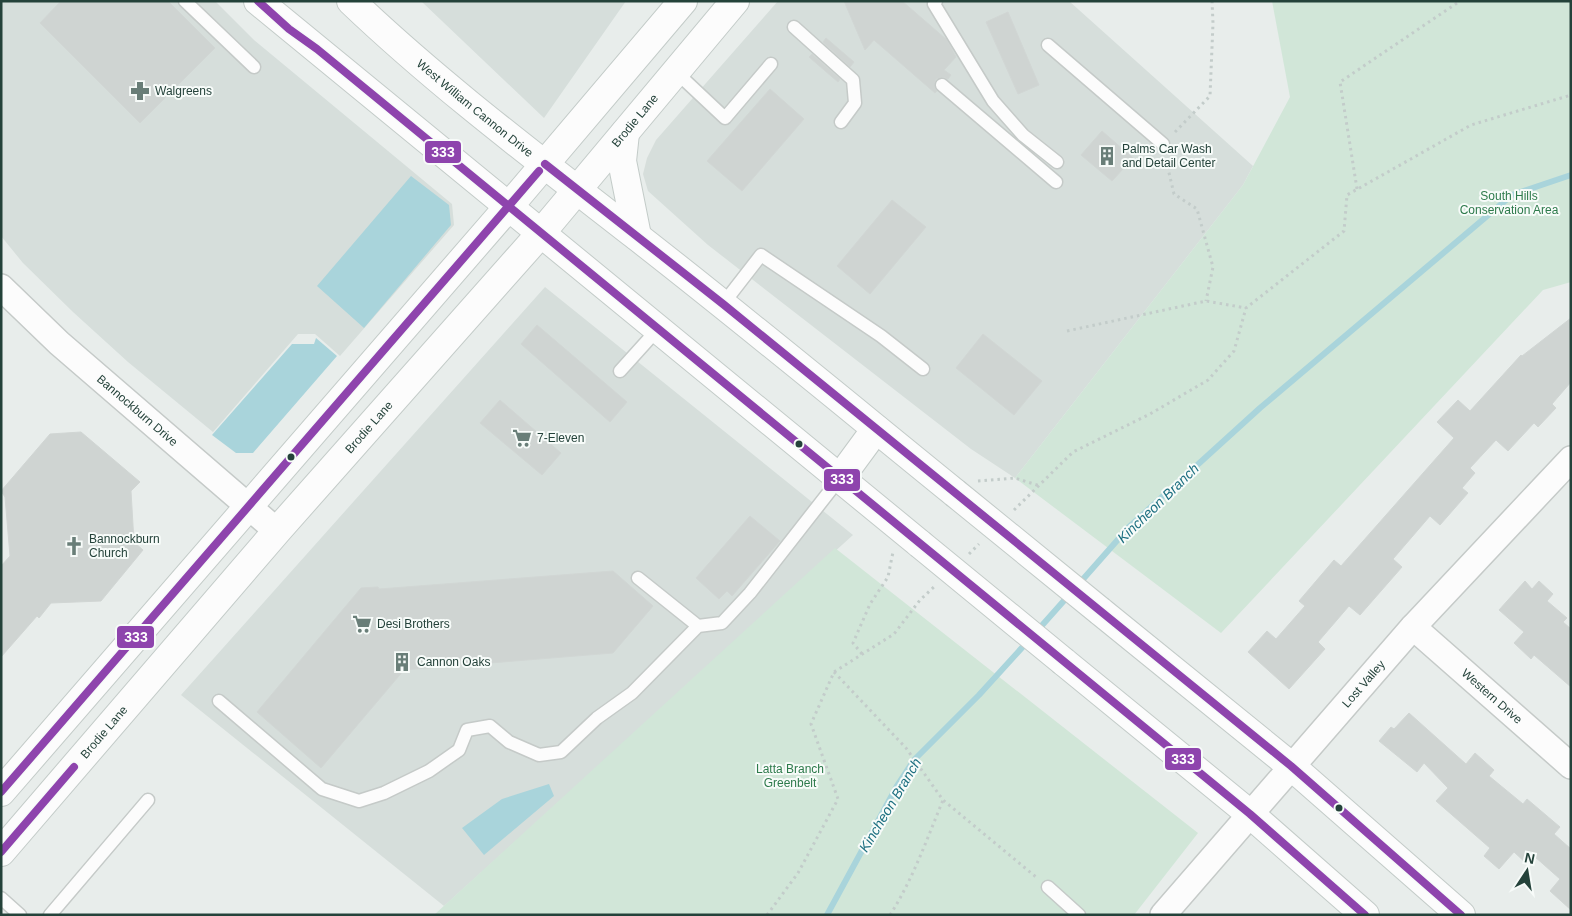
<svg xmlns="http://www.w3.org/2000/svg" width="1572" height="916" viewBox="0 0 1572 916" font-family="Arial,sans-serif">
  <rect width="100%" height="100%" fill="#e8edeb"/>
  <path fill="#d6dedb" d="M1,1h214l39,39 198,164 2,21 -114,131 -25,-22h-17l-85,98 -85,-70 -55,-50 -50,-49 -22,-27z
    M421,1h205l-82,117z
    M778,1h291l184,165 -10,19 -228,293 -44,-29 -263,-204 -60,-54 -5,-17 4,-16 9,-18z
    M545,287l308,248 -409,371 -263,-211z"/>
  <path fill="#d1e6d8" d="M1272,1h299v281l-28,8 -322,343 -206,-155 228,-293 47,-88z
    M835,548l363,285 -64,82h-700z"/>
  <path fill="#a9d4db" d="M411,176l38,29 2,20 -87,103 -47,-42z
    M316,338l21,18 -84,97h-17l-24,-18 80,-91h22z
    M549,784l5,12 -70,59 -22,-27 40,-29z"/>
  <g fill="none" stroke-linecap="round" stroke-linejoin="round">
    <path stroke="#a9d4db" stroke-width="6" d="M1077,586l52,-59 131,-119 252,-213 59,-20
      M1037,631l32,-36
      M827,915l70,-129 17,-26 65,-65 50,-55"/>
  </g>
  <path fill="#cfd4d2" stroke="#d1d6d4" d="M61,1h107l47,47 -75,75 -100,-100z
    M844,1h58l45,39 9,17 -12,13 7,5 -3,4 -5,-2 -7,2 -2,5 3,7 -2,2 -61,-53 -9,10z
    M1008,12l31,73 -21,9 -32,-72z
    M826,38l28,24 -4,5 -27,-25z
    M812,54l28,25 -2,3 -29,-25z
    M770,89l34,30 -62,72 -35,-30z
    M1102,131l31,27 -21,23 -31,-26z
    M892,200l34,27 -56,67 -33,-28z
    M1571,318v64l-19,22 4,4 -18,19 -4,-4 -26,28 -12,-11 -26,28 5,5 -13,15 6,5 -28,32 -10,-9 -37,43 9,8 -42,48 -11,-9 -31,36 7,7 -36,40 -41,-37 19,-21 9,8 29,-33 -6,-5 35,-41 7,6 113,-128 -17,-16 21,-22 12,11 51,-56 1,1z
    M537,325l90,77 -17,20 -89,-78z
    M983,334l59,47 -28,34 -58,-47z
    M500,400l61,53 -19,22 -62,-52z
    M81,432l59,50 -9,9 3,51 9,8 -42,51 -50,2 -12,15 -2,-2 -36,41v-91l9,-10 -5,-59 -4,-6 49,-57z
    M750,516l30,25 -48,55 -5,-5 -8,8 -23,-21z
    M613,571l40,35 -40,47 -209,17 -83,98 -64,-56 104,-124 17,-1 1,2z
    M1525,581l7,8 7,-8 14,13 -6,7 20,17 -4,4 8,7v58l-37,-32 -3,4 -17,-16 10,-11 -25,-22z
    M1409,713l57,51 9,-11 19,17 -5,6 34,28 4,-5 33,28 -6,7 17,15v61l-21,-19 10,-12 -26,-23 -7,8 -13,-12 -15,17 -15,-13 6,-8 -54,-47 12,-13 -24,-25 -7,9 -38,-31 12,-14 3,2z"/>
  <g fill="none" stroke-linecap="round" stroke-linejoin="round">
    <g stroke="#c5cac8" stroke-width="15">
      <path id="service" d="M185,1l69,66
        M936,1l-2,3 59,97 30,34 34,27
        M794,27l59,53 2,23 -14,19
        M1048,45l115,99
        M676,72l49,46 46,-54
        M942,85l114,97
        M723,304l38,-49 120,81 42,33
        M620,371l37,-41
        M638,578l60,48 24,-3 28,-30 90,-115
        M219,701l103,88 37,12 25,-8 45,-22 30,-21 8,-20 23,-4 19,16 30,13 22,-3 36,-34 35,-25 66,-67
        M1048,887l31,28
        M1,898l19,17
        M50,915l98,-115"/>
    </g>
    <g stroke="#c5cac8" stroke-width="28">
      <g id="minor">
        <path id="s1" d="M1,287l58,56 218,188"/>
        <path id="s2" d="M1413,627l158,139"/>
        <path id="s3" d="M1163,915l250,-288 158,-168"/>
      </g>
    </g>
    <g stroke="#c3cbc8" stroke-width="30">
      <g id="secondary">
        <path d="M258,1l662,543"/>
        <path id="s4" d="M351,1c88,84 188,159 284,234 108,84 214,172 320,258"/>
        <path d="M625,133l-3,28 15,75"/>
        <path d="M840,478l36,-49"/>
        <path d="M1100,611l191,155 170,149"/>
        <path d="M1064,662l186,152 115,101"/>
        <path d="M1,792l509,-587 173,-204"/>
        <path id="s5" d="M1,852l276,-321 264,-298 194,-232"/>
      </g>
    </g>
    <path stroke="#c3ccca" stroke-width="3" stroke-dasharray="2.5 4" stroke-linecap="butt" d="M1175,132l35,-36 3,-73 -1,-22
      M1166,160l8,34 23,15 16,58 -7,34
      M1357,189l-17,-107 120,-81
      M1067,331l139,-30 40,7
      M978,481l37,-3 25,8
      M1014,510l59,-58 77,-38 58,-34 26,-29 12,-43 98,-77 3,-36 124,-70 100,-30
      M969,554l10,-10
      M862,654l-9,-11 17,-39 18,-27 5,-25
      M834,672l72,76 37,52 93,77
      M767,915l31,-42 40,-74 -27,-75 23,-52 60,-38 26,-34 15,-14
      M890,915c23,-36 37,-76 53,-115"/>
    <use href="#service" stroke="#fcfcfc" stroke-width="12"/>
    <use href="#minor" stroke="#fcfcfc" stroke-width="25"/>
    <use href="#secondary" stroke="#fcfcfc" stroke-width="28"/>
    <g stroke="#c3cbc8" stroke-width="30" stroke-linecap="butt">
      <path id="secondary-bridge" d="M955,493l145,118
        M920,544l144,118"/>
    </g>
    <use href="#secondary-bridge" stroke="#fcfcfc" stroke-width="28"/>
    <g stroke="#f7fbf9" stroke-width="11">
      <path id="bus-1" d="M258,1l31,28 28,20 933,765 115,101
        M545,164l178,140 568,462 170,149
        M1,792l538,-621
        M1,852l73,-85"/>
    </g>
    <use href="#bus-1" stroke="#8e44ad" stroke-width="8"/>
  </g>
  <defs>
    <g id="pharmacy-bare" transform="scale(1.5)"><path d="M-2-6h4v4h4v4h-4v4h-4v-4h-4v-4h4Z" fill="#697e78" stroke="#f7fbf9" stroke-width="2.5" paint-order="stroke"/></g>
    <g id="building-bare" transform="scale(1.5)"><path d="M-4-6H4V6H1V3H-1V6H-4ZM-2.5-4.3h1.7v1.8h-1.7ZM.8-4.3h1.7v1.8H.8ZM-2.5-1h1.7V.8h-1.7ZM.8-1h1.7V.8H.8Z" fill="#697e78" stroke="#f7fbf9" stroke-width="2.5" paint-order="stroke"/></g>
    <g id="supermarket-bare" transform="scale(1.5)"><path d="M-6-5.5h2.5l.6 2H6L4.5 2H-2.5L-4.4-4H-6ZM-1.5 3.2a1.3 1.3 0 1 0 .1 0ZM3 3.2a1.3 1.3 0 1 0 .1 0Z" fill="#697e78" stroke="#f7fbf9" stroke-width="2.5" paint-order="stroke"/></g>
    <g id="church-bare" transform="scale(1.5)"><path d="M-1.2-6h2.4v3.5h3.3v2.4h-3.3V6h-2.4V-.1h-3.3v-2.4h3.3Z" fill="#697e78" stroke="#f7fbf9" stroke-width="2.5" paint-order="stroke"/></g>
  </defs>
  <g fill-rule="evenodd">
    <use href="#pharmacy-bare" x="140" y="91"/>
    <use href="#building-bare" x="1107" y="156"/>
    <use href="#supermarket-bare" x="522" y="438"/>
    <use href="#church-bare" x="74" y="546"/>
    <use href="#supermarket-bare" x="362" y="624"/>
    <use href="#building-bare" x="402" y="662"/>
  </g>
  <g fill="#24423a" stroke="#f7fbf9" stroke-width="2">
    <circle cx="799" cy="444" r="4.5"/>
    <circle cx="291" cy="457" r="4.5"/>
    <circle cx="1339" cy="808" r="4.5"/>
  </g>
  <g text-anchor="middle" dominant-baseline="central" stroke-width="4" stroke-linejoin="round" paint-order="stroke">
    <g font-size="12" fill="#24423a" stroke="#f7fbf9" text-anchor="start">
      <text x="155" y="91">Walgreens</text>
      <text x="1122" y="149">Palms Car Wash<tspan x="1122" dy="14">and Detail Center</tspan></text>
      <text x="537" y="438">7-Eleven</text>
      <text x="89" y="539">Bannockburn<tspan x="89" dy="14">Church</tspan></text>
      <text x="377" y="624">Desi Brothers</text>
      <text x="417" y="662">Cannon Oaks</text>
    </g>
    <g font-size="12" fill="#24423a" stroke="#f7fbf9">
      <text stroke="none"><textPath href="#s4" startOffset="164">West William Cannon Drive</textPath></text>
      <text stroke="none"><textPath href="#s5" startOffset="968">Brodie Lane</textPath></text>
      <text stroke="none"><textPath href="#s1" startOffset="184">Bannockburn Drive</textPath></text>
      <text stroke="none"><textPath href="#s5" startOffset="562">Brodie Lane</textPath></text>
      <text stroke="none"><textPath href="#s3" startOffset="306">Lost Valley</textPath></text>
      <text stroke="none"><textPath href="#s2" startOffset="105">Western Drive</textPath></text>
      <text stroke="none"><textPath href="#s5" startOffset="158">Brodie Lane</textPath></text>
    </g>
    <g font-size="12" fill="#2d7a4b" stroke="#f7fbf9">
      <text x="1509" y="196">South Hills<tspan x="1509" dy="14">Conservation Area</tspan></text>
      <text x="790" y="769">Latta Branch<tspan x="790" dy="14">Greenbelt</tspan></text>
    </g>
    <g font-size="14" font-style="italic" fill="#1c6f80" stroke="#f7fbf9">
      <text transform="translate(1158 503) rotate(-44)">Kincheon Branch</text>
      <text transform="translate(890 805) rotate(-59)">Kincheon Branch</text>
    </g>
  </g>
  <g stroke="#f7fbf9" stroke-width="2">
    <rect x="424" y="140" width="38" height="24" rx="5" fill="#8e44ad"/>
    <rect x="823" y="468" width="38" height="24" rx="5" fill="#8e44ad"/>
    <rect x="116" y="625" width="39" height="24" rx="5" fill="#8e44ad"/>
    <rect x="1164" y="747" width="38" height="24" rx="5" fill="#8e44ad"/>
  </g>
  <g font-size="14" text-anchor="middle" font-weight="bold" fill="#fff">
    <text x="443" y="157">333</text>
    <text x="842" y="484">333</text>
    <text x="136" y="642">333</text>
    <text x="1183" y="764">333</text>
  </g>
  <rect width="1572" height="916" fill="none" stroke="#24423a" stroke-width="5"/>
  <g transform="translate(1527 871) rotate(12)" stroke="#f7fbf9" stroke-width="4" paint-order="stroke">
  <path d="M0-4L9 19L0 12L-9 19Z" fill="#24423a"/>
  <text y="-8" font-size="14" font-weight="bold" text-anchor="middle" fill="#24423a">N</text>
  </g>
</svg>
